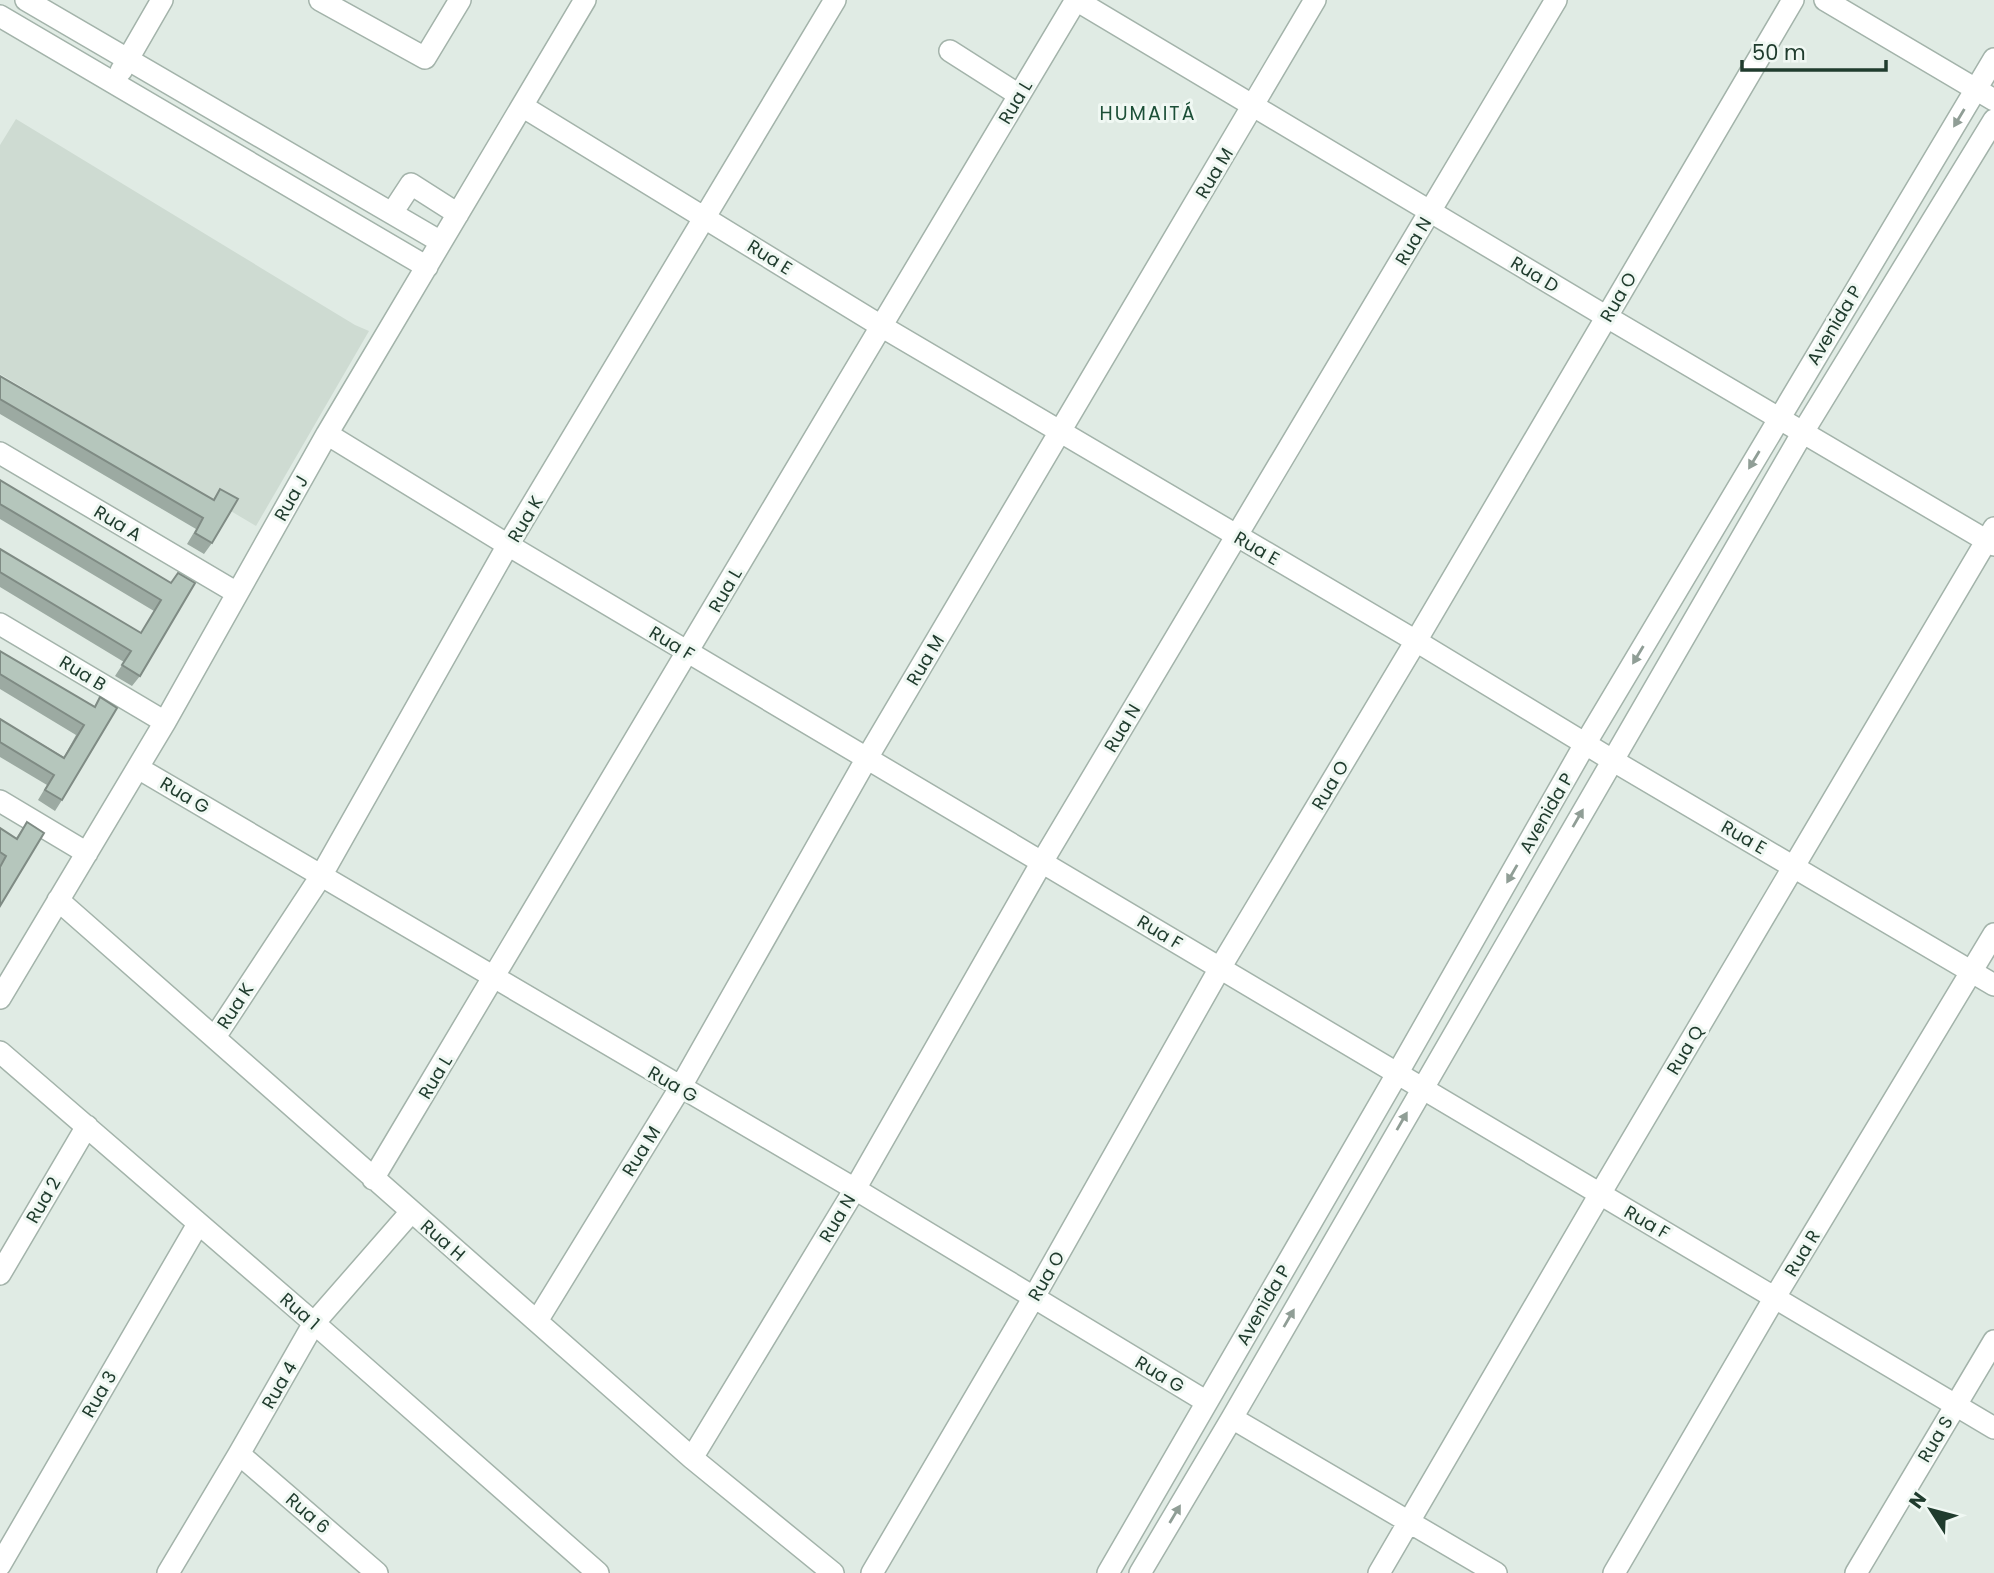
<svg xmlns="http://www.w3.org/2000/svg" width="1994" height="1573" viewBox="0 0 1994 1573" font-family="Poppins,sans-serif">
  <rect width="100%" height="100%" fill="#e0ebe4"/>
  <path fill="#cedbd2" d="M16,119l339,206 14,6 -113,195 -256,-152v-229z"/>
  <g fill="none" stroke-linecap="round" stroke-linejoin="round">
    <g stroke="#a3b3aa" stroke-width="24">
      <path id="minor" d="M26,0l415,242
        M320,0l105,58 35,-58
        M1825,0l169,100
        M0,16l427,251
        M950,51l69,44
        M121,71l41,-71
        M522,106l359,220 535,315 196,119 382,225
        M392,213l19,-29 47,30
        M327,434l181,111 1486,883
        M0,453l237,140
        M0,624l165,98
        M138,768l717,421 352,213
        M0,801l87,52
        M58,900l634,558 141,115
        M0,998l165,-276 162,-288 258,-434
        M215,1037l106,-161 187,-331 327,-545
        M0,1052l314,271 284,250
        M373,1179c237,-392 467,-787 703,-1179l531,317 387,228
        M0,1274l87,-148
        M537,1321l143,-233 187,-330 448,-758
        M1232,1418l264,155
        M239,1454l138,119
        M692,1458l163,-269 187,-327 514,-862
        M0,1565l198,-341
        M168,1573l71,-119 75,-131 97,-111
        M872,1573l162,-276 186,-329 196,-327 377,-641
        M1108,1573l289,-499 188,-330 409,-685
        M1140,1573l92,-155 571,-986 191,-312
        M1379,1573l221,-379 394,-666
        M1614,1573l161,-276 219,-363
        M1856,1573l138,-232"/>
    </g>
    <use href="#minor" stroke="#fff" stroke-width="21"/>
  </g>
  <path fill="#9caaa2" d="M0,376l213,124 7,-11 -8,54 -8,11 -17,-10 9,-15 -196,-115z
    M0,480l171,103 7,-10 -38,103 -8,10 -17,-10 9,-14 -124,-75v-38l141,84 13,-22 -154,-92z
    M0,651l94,56 6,-10 -38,103 -7,11 -17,-11 9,-15 -47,-28v-38l64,38 12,-22 -76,-46z
    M27,822l-27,84v-78l16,10z"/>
  <path fill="#b5c6bc" stroke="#7f8b84" stroke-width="2" d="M0,376l214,124 6,-11 18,10 -26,44 -17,-10 8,-15 -203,-119z
    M0,480l171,103 7,-10 17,10 -55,93 -18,-11 9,-14 -131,-79v-23l141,84 20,-33 -161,-96z
    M0,651l95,56 5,-10 17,11 -55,92 -17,-10 9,-15 -54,-33v-23l64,39 20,-33 -84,-51z
    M27,822l17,11 -44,73v-39l6,-11 -6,-4v-24l17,11z"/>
  <defs><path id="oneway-solid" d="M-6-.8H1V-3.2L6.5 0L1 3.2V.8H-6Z" transform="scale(1.75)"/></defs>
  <g fill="#909e96">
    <use href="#oneway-solid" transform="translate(1959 118) rotate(121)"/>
    <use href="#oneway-solid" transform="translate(1754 460) rotate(121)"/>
    <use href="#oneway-solid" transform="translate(1638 655) rotate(121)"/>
    <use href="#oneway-solid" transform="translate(1578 818) rotate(-60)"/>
    <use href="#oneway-solid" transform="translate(1512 874) rotate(120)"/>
    <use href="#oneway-solid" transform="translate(1402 1121) rotate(-60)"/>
    <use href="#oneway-solid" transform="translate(1289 1318) rotate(-60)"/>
    <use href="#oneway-solid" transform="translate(1175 1514) rotate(-59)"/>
  </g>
  <g text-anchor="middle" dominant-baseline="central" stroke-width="6" stroke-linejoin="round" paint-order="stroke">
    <g font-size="18" fill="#203c2e" stroke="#f0f8f3">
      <text transform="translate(1015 102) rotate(-59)">Rua L</text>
      <text transform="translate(1214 173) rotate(-59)">Rua M</text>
      <text transform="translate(1413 241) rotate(-59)">Rua N</text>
      <text transform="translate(770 257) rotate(32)">Rua E</text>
      <text transform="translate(1535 274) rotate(31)">Rua D</text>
      <text transform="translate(1618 297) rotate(-60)">Rua O</text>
      <text transform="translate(1834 325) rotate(-59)">Avenida P</text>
      <text transform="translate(291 498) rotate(-60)">Rua J</text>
      <text transform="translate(525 519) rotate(-59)">Rua K</text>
      <text transform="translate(118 523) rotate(31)">Rua A</text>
      <text transform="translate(1257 548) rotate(30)">Rua E</text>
      <text transform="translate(725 590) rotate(-60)">Rua L</text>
      <text transform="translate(672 643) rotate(31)">Rua F</text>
      <text transform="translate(925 660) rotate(-59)">Rua M</text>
      <text transform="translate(83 673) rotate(31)">Rua B</text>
      <text transform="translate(1122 728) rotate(-59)">Rua N</text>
      <text transform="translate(1330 785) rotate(-59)">Rua O</text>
      <text transform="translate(185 795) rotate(31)">Rua G</text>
      <text transform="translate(1546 813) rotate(-60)">Avenida P</text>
      <text transform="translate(1744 837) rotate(30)">Rua E</text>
      <text transform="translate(1160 932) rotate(31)">Rua F</text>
      <text transform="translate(235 1006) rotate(-57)">Rua K</text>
      <text transform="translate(1685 1050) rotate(-59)">Rua Q</text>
      <text transform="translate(435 1077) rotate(-59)">Rua L</text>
      <text transform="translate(673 1084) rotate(30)">Rua G</text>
      <text transform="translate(641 1151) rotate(-58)">Rua M</text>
      <text transform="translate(43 1200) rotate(-60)">Rua 2</text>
      <text transform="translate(837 1218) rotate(-59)">Rua N</text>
      <text transform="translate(1647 1222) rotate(30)">Rua F</text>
      <text transform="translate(443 1240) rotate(41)">Rua H</text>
      <text transform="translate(1802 1253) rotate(-59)">Rua R</text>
      <text transform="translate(1046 1276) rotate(-60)">Rua O</text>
      <text transform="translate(1263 1305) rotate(-60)">Avenida P</text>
      <text transform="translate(300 1311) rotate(41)">Rua 1</text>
      <text transform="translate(1160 1374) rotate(31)">Rua G</text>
      <text transform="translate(279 1385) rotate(-60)">Rua 4</text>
      <text transform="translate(99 1394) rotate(-60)">Rua 3</text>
      <text transform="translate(1935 1439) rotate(-59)">Rua S</text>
      <text transform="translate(308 1513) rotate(41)">Rua 6</text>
    </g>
    <g font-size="19" letter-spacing="2" fill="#1c4f37" stroke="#f0f8f3">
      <text x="1148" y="113">HUMAITÁ</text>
    </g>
  </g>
  <g transform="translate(1931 1510) rotate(306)" stroke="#f0f8f3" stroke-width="5" paint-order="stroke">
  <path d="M0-5L12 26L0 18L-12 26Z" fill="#203c2e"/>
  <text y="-10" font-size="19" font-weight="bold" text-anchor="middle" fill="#203c2e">N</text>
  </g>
  <path d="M1742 60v10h144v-10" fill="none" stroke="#203c2e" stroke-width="3.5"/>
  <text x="1752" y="60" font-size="21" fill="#203c2e" stroke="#f0f8f3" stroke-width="5" paint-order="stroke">50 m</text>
</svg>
